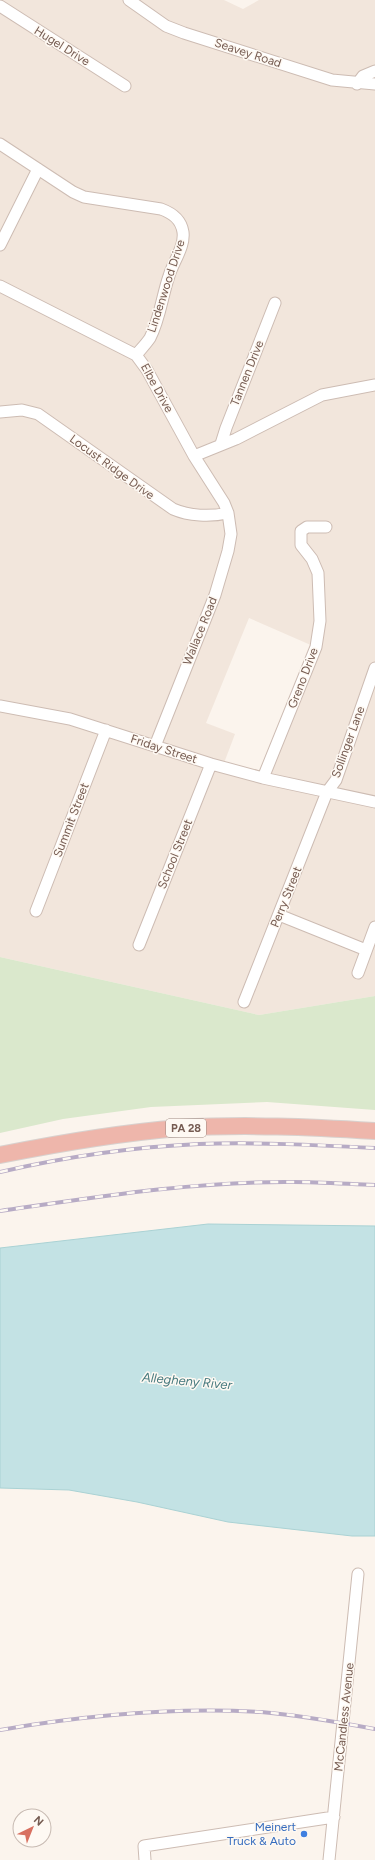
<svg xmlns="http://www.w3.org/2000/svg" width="375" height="1860" viewBox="0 0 375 1860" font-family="Figtree,sans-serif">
  <rect width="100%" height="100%" fill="#fbf4ed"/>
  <path fill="#f2e6dc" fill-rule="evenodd" d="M0,0h224l19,9 16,-9h116v996l-116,19 -259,-58zM249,618l64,28 -51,125 -38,-8 11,-29 -29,-11z"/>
  <path fill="#dae8cc" d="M0,957l259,58 116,-19v114l-108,-8 -116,5 -88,12 -63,14z"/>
  <path fill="#c3e2e4" stroke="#aad2d4" d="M208,1224l167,2v310h-23l-124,-14 -91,-20 -68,-12 -69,-2v-240z"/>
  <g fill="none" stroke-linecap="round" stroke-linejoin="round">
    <g stroke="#cdbcb3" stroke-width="13">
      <path id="minor" d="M129,0l37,26 18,7 148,47 43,4
        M0,6l125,80
        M357,84l6,-8 12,-5
        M0,144l73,48 11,5 77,12c11,4 20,10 22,23 2,15 -10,30 -14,44 -7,20 -9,43 -19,62 -4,6 -9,11 -14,17
        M0,245l38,-76
        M0,286l136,69 11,15 47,86 30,47 4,10 3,21 -3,17 -13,44 -60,151
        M0,412l22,-2 16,4 135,95c16,7 37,8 55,4
        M221,444l5,-16 49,-125
        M194,456l42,-17 86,-44 53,-10
        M0,706l70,13 141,45 52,14 112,24
        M263,778l53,-131 4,-26 -2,-48 -6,-14 -11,-14v-14l6,-4h19
        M36,911l70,-181
        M279,915l87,35
        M139,945l72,-181
        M358,973l17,-46
        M244,1002l83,-210 9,-12 39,-112
        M145,1860l-1,-14 190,-29
        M329,1860l29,-286"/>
    </g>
    <g stroke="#d8d1ce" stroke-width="18">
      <path id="highway" d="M0,1155c60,-12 119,-22 180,-27 65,-4 130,-1 195,3"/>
    </g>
    <use href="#minor" stroke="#fff" stroke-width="11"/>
    <use href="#highway" stroke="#eeb6ab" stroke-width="16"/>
    <g stroke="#b7abc5" stroke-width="4">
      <path id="rail" d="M0,1172c65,-15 132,-25 199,-28 58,-2 117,1 176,4
        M0,1211c97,-14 195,-30 293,-29 27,0 55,2 82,3
        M0,1730c87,-15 173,-23 261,-18 38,3 76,10 114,17"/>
    </g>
    <use href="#rail" stroke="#fef9f3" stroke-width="2.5" stroke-dasharray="8" stroke-linecap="butt"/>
  </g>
  <circle fill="#3f7fe0" stroke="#fef9f3" stroke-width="1.5" cx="304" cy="1834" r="4"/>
  <g text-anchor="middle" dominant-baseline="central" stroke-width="3" stroke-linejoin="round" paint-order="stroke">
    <rect fill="#fef9f3" stroke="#9e8a82" stroke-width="1" x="166" y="1119" width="40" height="18" rx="3"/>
    <g font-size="11" font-weight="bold" fill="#755b51">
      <text x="186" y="1128">PA 28</text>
    </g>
    <g font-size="12" fill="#755b51" stroke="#fef9f3">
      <text transform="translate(62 46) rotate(32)">Hugel Drive</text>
      <text transform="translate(248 53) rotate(18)">Seavey Road</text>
      <text transform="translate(166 286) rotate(-72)">Lindenwood Drive</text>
      <text transform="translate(247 373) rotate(-68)">Tannen Drive</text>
      <text transform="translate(157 388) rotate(61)">Elbe Drive</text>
      <text transform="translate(112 467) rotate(36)">Locust Ridge Drive</text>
      <text transform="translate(200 631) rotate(-68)">Wallace Road</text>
      <text transform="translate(303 678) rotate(-69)">Greno Drive</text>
      <text transform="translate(348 742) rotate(-70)">Sollinger Lane</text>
      <text transform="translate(164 749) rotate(18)">Friday Street</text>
      <text transform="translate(71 820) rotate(-69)">Summit Street</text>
      <text transform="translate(175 854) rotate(-68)">School Street</text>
      <text transform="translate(286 897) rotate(-68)">Perry Street</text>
      <text transform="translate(344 1717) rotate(-84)">McCandless Avenue</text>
    </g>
    <g font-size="12" fill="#366cbe" stroke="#fef9f3" text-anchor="end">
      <text x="296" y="1827">Meinert<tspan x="296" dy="14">Truck &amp; Auto</tspan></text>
    </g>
    <g font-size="13" font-style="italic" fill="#497b7f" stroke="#fef9f3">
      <text transform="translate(187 1381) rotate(5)">Allegheny River</text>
    </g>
  </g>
  <g transform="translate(32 1828) rotate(43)"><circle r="19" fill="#fef9f3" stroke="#c7bab2"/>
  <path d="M0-3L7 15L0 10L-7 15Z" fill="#d87060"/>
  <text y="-6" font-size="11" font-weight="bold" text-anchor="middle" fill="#755b51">N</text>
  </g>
</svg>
